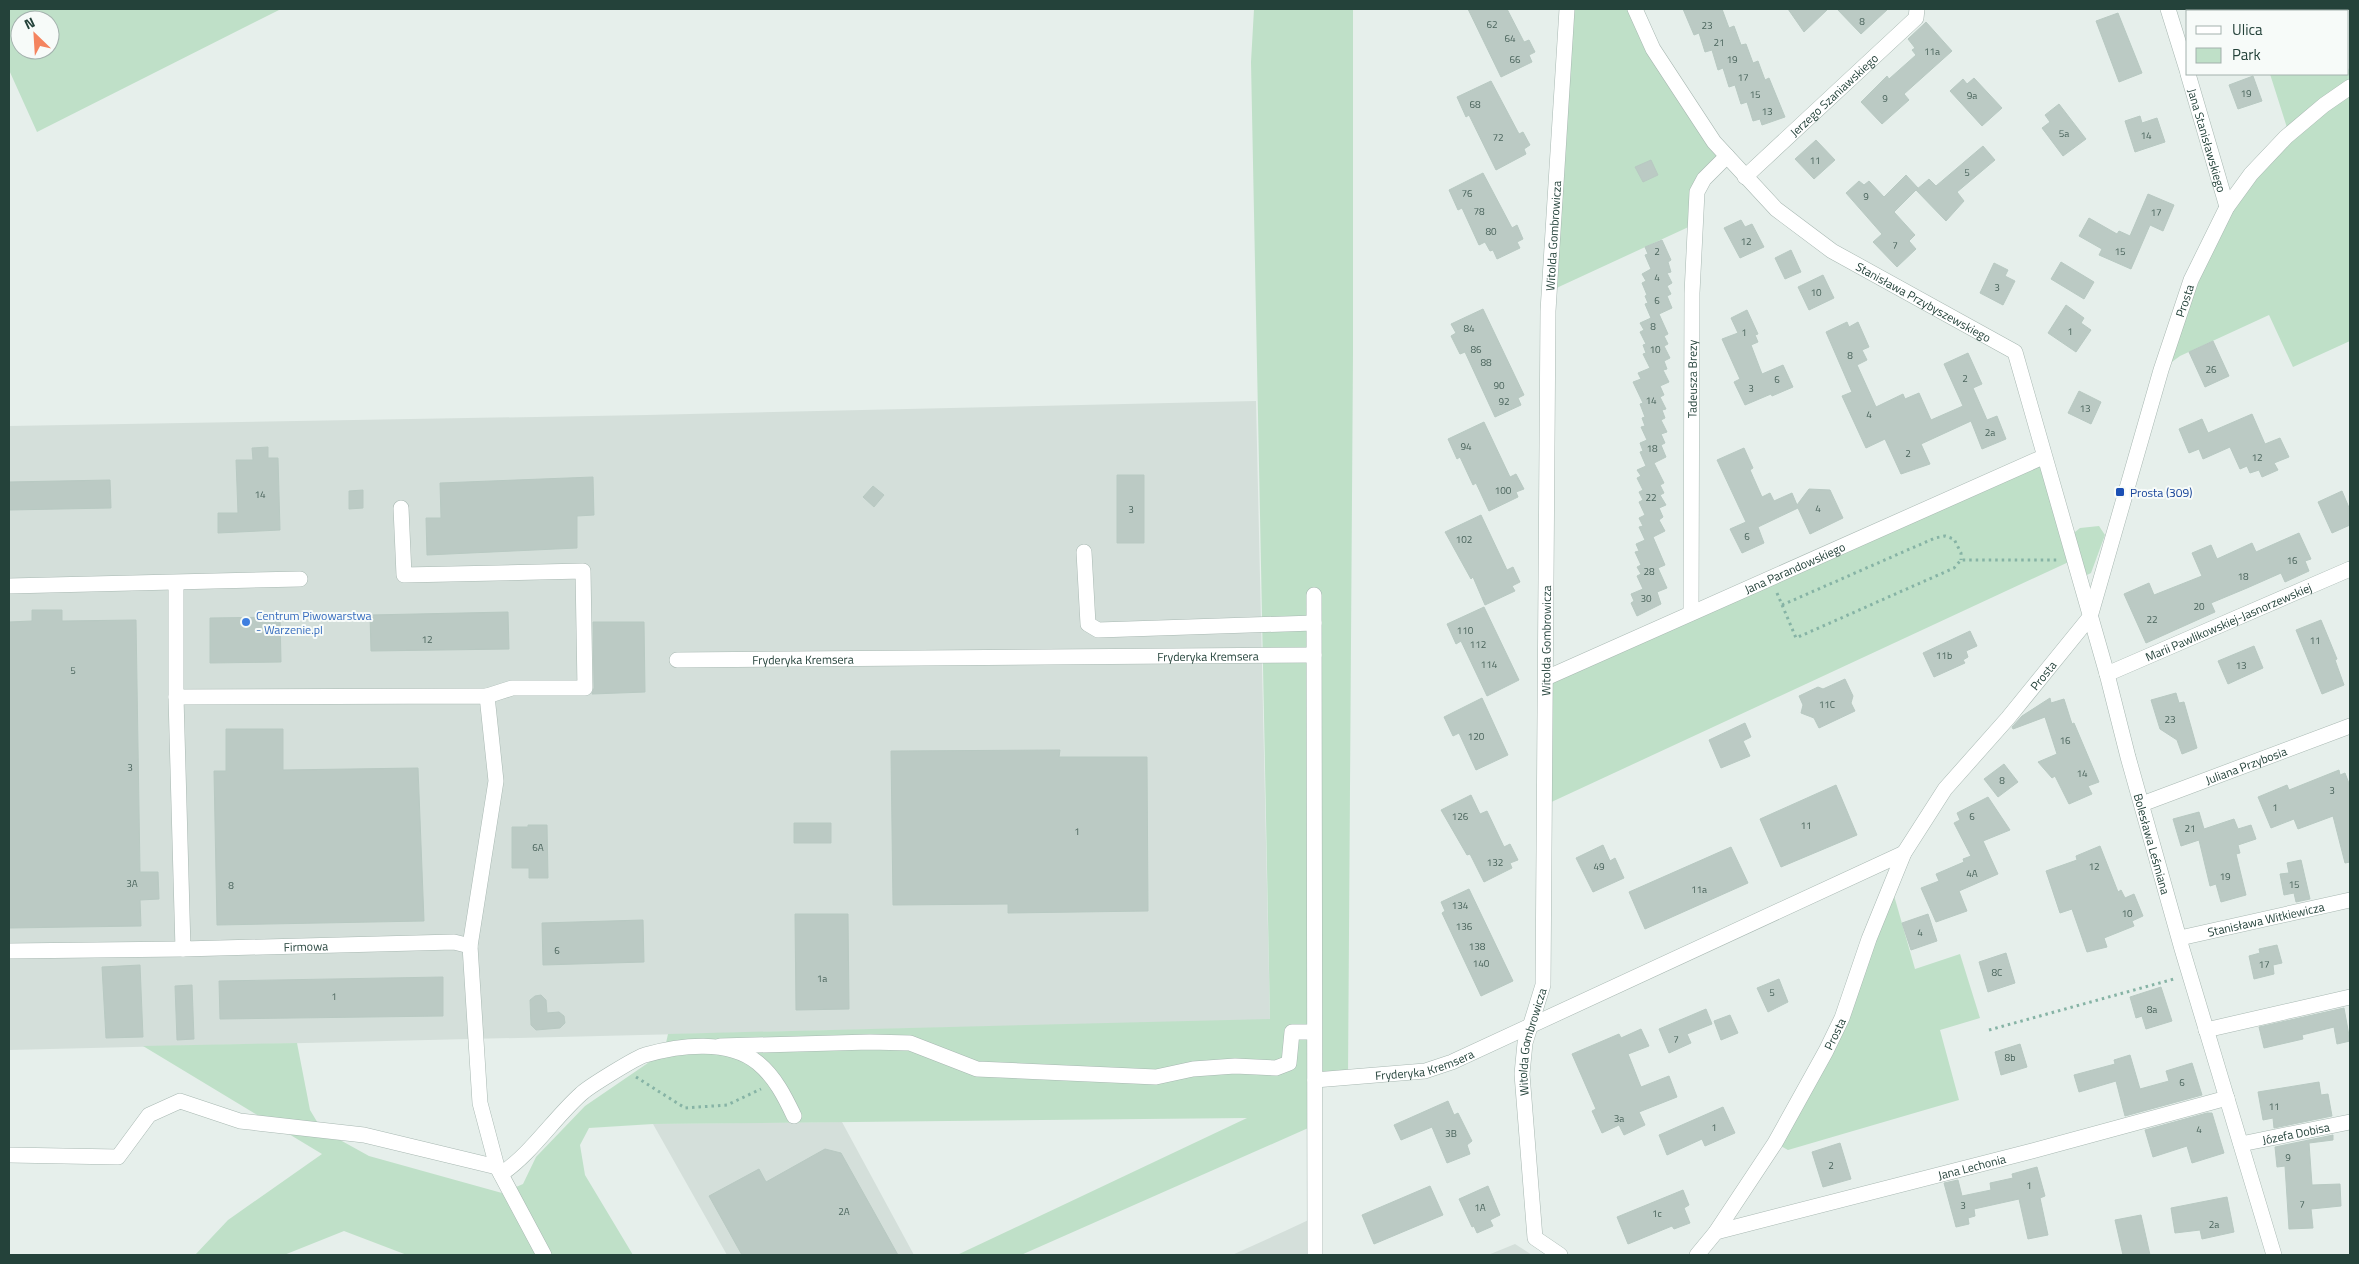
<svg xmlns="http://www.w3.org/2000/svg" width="2359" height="1264" viewBox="0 0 2359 1264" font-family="'Titillium Web',sans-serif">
  <rect width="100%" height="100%" fill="#e6efeb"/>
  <path fill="#d4dfda" d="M1256,401l14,619 -1261,30v-624l638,-11z
    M842,1122l72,133h-187l-74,-131z
    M1315,1217v38h-83l53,-24z
    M1515,1244l17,11h-44z"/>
  <path fill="#bfe0c8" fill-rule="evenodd" d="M9,9h272l-244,123 -28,-62zM20,20h30v30h-30z
    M1254,9h99v344l-5,724 -33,3v45l-294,130h-64l290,-137 -594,6 -64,4 -9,17 5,30 48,80h-226l-63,-24 -60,24h-89l33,-35 94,-66 -179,-108 154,-3 13,67 12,20 47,26 133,37 21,-9 13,-27 49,-51 79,-54 4,-18 602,-15 -19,-957z
    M1567,9h68l92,147 -23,23 -9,45 -145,67z
    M2251,9h62l2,2h-66z
    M2348,68l2,4v269l-57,26 -24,-52 -89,41 -19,14 66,-163 62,-73 -19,-60h78z
    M2043,457l30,103 -528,245 1,-127z
    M2099,526l6,9 -14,38 -4,2 -13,-34 1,-9 5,-4z
    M1891,885l24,84 45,-15 20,64 -40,12 19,70 -171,50 -13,-7 51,-92z"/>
  <path fill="#bbcac4" stroke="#b8c9c2" d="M1468,9h39l17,33 5,-2 6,12 -6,3 3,7 -31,15z
    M1683,9h39l7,19 5,-2 7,19 5,-1 7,19 5,-2 7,19 4,-2 16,39 -23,8 -2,-6 -7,2 -6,-19 -6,2 -6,-19 -6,2 -6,-19 -5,2 -6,-20 -7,2 -6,-19 -5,2z
    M1788,9h40l-24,23z
    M1837,9h51l-27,25z
    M2118,13l24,60 -23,9 -23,-61z
    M1926,22l26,29 -48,43 5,6 -27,24 -21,-22 26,-26 2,3 27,-24 -4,-5 3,-2 -7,-9z
    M2253,76l9,25 -24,8 -9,-24z
    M1974,78l28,30 -20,18 -32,-35 13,-12 4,5z
    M1491,81l28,53 4,-2 7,13 -6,4 2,5 -30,16 -27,-55 -3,2 -9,-20z
    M2059,104l27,35 -23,17 -21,-28 8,-6 -5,-7z
    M2140,116l2,7 15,-5 8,24 -30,10 -10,-31z
    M1816,140l19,20 -21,19 -19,-20z
    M1983,146l12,14 -38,32 7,9 -18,20 -30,-31 13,-11 7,7z
    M1651,160l7,15 -15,7 -8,-15z
    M1483,173l29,55 5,-3 6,14 -6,3 3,6 -23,11 -4,-9 -3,1 -5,-9 -6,3 -17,-37 -4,2 -9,-20z
    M1906,175l12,13 -24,24 21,23 -6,6 7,8 -19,18 -24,-25 9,-8 -36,-41 13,-12 5,4 5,-4 15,16z
    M2148,194l26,11 -11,26 -13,-6 -19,44 -32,-14 3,-6 -23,-13 10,-18 28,16 2,-3 11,5z
    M1741,220l4,7 7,-3 12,23 -24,11 -16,-30z
    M1662,240l9,20 -3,2 3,10 -4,1 5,10 -5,3 4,8 -4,2 5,12 -13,6 9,20 -4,2 4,8 -4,2 6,12 -6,3 3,8 -4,1 6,12 -9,4 4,9 -4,2 6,12 -4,1 3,8 -4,2 6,12 -6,2 4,9 -4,2 5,12 -12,6 10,20 -4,2 4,8 -4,2 6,10 -7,3 4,9 -4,3 6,11 -12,6 12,28 -7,3 9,20 -10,4 4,12 -24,12 -6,-13 3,-2 -3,-7 12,-5 -6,-13 4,-2 -4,-7 4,-2 -6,-13 4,-1 -3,-7 9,-4 -6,-13 4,-1 -4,-8 6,-3 -6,-13 4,-2 -4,-8 4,-2 -6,-12 4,-2 -4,-6 9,-4 -6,-14 3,-1 -3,-8 7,-3 -6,-13 4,-1 -3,-8 3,-1 -5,-13 3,-1 -10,-21 8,-3 -3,-6 12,-5 -7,-14 3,-1 -3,-8 3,-1 -6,-12 4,-2 -4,-7 11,-5 -6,-14 3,-1 -3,-7 2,-1 -5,-12 4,-2 -4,-7 9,-5 -6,-14 3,-1 -3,-7z
    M1791,250l10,22 -16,7 -10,-21z
    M2061,262l33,20 -10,17 -33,-20z
    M1994,263l14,7 -3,6 10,5 -12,24 -23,-12z
    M1823,275l11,23 -25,12 -11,-23z
    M2066,305l18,13 -3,5 10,7 -15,22 -28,-19z
    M1483,309l41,86 -6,3 3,7 -26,12 -30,-65 -5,2 -9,-18 5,-3 -5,-9z
    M1747,310l11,24 -3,1 3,7 -7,3 11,29 21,-9 10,22 -21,9 -1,-2 -26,11 -11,-23 6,-3 -18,-40 16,-6 -7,-15z
    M1847,322l2,5 9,-5 11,25 -7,3 5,10 -10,5 19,42 27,-13 2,5 14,-6 12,27 32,-14 -19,-42 24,-11 14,31 -9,4 14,32 10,-4 9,23 -24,10 -11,-28 -50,23 9,20 -29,10 -16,-35 -19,9 -24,-52 10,-4 -26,-60z
    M2213,341l16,35 -24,11 -16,-35z
    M2079,391l22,11 -10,22 -23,-11z
    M2252,414l13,30 15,-6 9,19 -15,6 4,7 -16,7 -3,-7 -9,3 -3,-7 -7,3 -10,-22 -27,12 -4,-10 -10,4 -10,-24 23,-10 6,14z
    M1484,422l26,55 6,-3 8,15 -8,3 2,5 -29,14 -13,-28 -3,2 -13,-28 -3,2 -9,-20z
    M268,447v11h10l2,72 -62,3v-20h20l-2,-53h17l-1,-12z
    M1744,448l9,20 -3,2 12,27 8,-4 4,8 18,-8 5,12 12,-16 21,1 13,28 -33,16 -12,-26 -40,19 6,16 -22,10 -12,-24 16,-7 -29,-62z
    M1117,475h27v68h-27z
    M593,477l1,38 -17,1v32l-150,7 -1,-37h15l-1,-35z
    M110,480l1,28 -102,2v-28z
    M873,486l11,9 -10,12 -11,-10z
    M363,490v18l-14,1v-18z
    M2342,491l8,19v15l-18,8 -14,-31z
    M1481,515l26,55 6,-3 7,15 -8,4 3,5 -30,14 -12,-28 -2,2 -26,-47z
    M2299,533l12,26 -6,2 4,10 -24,11 -4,-9 -34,15 -36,15 4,9 -69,31 -22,-49 25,-11 5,12 48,-19 -10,-23 19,-8 6,14 35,-16 4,9z
    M1484,607l35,73 -32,16 -26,-55 -5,3 -9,-20z
    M32,610h30v11l74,-1 4,252h18l1,27 -19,1 1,26 -132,2v-306l23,-1z
    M508,612l1,37 -138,2 -1,-36z
    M280,617l1,45 -71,1v-45z
    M2321,620l16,39 -2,1 9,25 -22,9 -26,-64z
    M593,622h51l1,70 -53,2 2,-6z
    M1970,631l7,15 -11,5 2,6 -5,3 2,3 -31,14 -11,-24z
    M2254,646l9,22 -35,16 -10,-23z
    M1845,679l8,17 -2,7 4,8 -36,17 -5,-10 -13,-5 2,-8 -4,-9 19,-9 5,2z
    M2176,693l3,10 5,-1 13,46 -15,6 -5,-14 -17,-11 -9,-29z
    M1482,698l26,57 -32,15 -17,-37 -6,3 -9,-19z
    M2050,698l1,5 13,-4 8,25 2,-1 25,59 -11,4 4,8 -23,10 -14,-28 -3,2 -14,-16 19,-8 -12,-37 -32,12 -1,-2 10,-11z
    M1745,723l6,14 -8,4 7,15 -29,12 -12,-28z
    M226,729h57v41l135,-2 6,153 -207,4 -3,-154h12z
    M1060,750l-1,7h88l1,154 -140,2v-9l-115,1 -2,-154z
    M2004,764l14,18 -20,15 -14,-18z
    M2339,770l1,5 5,-2 5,13v76l-5,1 -12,-47 -35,13 -4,-10 -23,9 -13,-31 29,-12 2,5z
    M1836,785l21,50 -76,32 -21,-48z
    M1471,795l9,19 7,-3 17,36 6,-3 8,16 -8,3 2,5 -28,14 -14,-28 -3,1 -26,-45z
    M1988,797l22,33 -27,11 15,33 -39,17 8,20 -31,11 -15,-34 18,-7 -3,-7 28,-12 -1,-3 8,-3 -17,-33 6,-3 -3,-7z
    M2199,812l5,17 30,-10 4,10 13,-4 5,14 -18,6 2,8 -4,1 10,41 -25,7 -5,-18 -6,2 -11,-46 -18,6 -8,-27z
    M794,823h37v20h-37z
    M528,825h19l1,53h-19v-10h-17v-41h16z
    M1603,845l7,16 5,-3 9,20 -31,14 -17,-34z
    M2100,846l18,46 3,-2 4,8 9,-4 9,22 -11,5 2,5 -30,12 3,9 -20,5 -15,-43 -12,4 -14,-42 31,-11 -1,-4z
    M1731,847l17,36 -103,46 -16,-37z
    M2301,860l9,39 -14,3 -2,-9 -10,2 -4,-21 9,-1 -2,-10z
    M1469,889l44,92 -32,15 -39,-83 3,-2 -4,-9z
    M795,914h53l1,95 -53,1z
    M1928,914l9,27 -26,9 -9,-27z
    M643,920l1,42 -101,3 -1,-42z
    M2277,945l5,18 -9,2 1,9 -20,5 -5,-23 11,-3 -1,-4z
    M2006,953l9,30 -27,9 -9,-30z
    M140,965l3,72 -37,1 -4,-71z
    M443,977v39l-223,3 -1,-38z
    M1779,979l9,23 -20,10 -11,-24z
    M192,985l2,54 -17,1 -2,-54z
    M2161,987l11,34 -26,8 -4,-13 -6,2 -6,-21z
    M541,995l5,5 1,13 12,-1 5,4 1,7 -5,5 -24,2 -5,-5 -1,-25 5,-4z
    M2344,1008l6,33 -13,3 -3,-17 -32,8 1,4 -39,9 -5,-21z
    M1706,1009l6,15 -25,10 4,9 -22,10 -10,-24z
    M1730,1015l8,18 -17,7 -7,-19z
    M1641,1029l8,17 -21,8 13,33 28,-11 8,21 -38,15 6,13 -21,10 -5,-10 -17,8 -10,-22 4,-2 -24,-55 47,-20 2,4z
    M2020,1044l7,23 -26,8 -6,-23z
    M2130,1055l10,34 29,-8 -3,-10 26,-8 10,32 -77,21 -9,-35 -37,11 -5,-17 41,-11 -1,-4z
    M2319,1082l2,13 7,-1 4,22 -58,12 -1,-10 -10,2 -5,-28z
    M1448,1101l6,14 4,-2 14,28 -5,4 3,9 -23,9 -15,-36 -31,13 -7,-15z
    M1723,1107l12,26 -30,13 -3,-7 -35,16 -8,-20z
    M2207,1113h5l12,40 -32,10 -5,-17 -34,11 -8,-27z
    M2333,1135v5l-24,3 3,42 28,-1 1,22 -30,3 2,19 -24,1 -4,-63 -8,1 -2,-20z
    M1840,1143l11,36 -28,8 -11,-35z
    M825,1149l16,4 57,102h-156l-33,-59 50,-27 7,13z
    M2037,1167l8,29 -5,2 8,37 -20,4 -9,-40 -45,10 1,7 -7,2 1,6 -13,3 -12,-44 14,-3 4,16 29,-6 -1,-7 23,-5 -1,-4z
    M1430,1186l13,29 -69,29 -12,-29z
    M1488,1186l12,29 -10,5 3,6 -16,7 -3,-7 -2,1 -13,-28z
    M1683,1190l6,15 -5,3 6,15 -16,6 -2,-3 -44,18 -11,-27z
    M2227,1197l7,35 -32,7 -2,-9 -25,3 -4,-25z
    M2141,1215l9,40h-27l-8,-35z"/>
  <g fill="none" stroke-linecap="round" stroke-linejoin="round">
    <g stroke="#a8b8b2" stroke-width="16">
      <g id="minor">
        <path id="s1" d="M1635,9l18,40 61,93 62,67 56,42 183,101 92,322 21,83 54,192 92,306"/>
        <path d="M2168,9l20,64"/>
        <path id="s2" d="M2188,74l39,133"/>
        <path id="s3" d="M1745,177l171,-159 1,-9"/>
        <path d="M401,508l3,67 179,-4 2,117h-73l-25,8"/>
        <path d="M1084,552l4,72 10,6 216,-7"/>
        <path id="s4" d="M176,583v114l7,252 271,-7 16,4"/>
        <path d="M9,586l291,-7"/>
        <path d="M1314,595l1,660"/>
        <path id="s5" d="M1691,613l1,-320 5,-101 7,-13 23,-23"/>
        <path id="s6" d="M677,660l637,-5"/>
        <path id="s7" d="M2107,674l243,-105"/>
        <path id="s8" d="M1546,678l497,-221"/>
        <path d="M176,697l311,-1 9,85 -26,165 10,157 17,64 47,88"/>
        <path id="s9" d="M2142,804l208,-78"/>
        <path id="s10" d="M2180,938l170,-38"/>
        <path d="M9,951l174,-2"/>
        <path d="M2206,1030l144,-33"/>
        <path d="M720,1046l150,-4 40,1 67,26 179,8 37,-8 42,-3 41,2 13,-5 3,-31h22"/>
        <path id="s11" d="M1315,1080l110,-9 27,-9 452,-209"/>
        <path id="s12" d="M2241,1144l109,-22"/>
        <path d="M9,1155l109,2 31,-42 31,-14 60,20 124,14 133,32"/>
        <path d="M501,1174c30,-20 53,-56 80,-80 7,-7 56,-37 64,-39 35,-10 84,-16 113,8 17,14 27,34 36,53"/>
        <path id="s13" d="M1716,1232l316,-81 195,-53"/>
        <path id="s14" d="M1560,1255l-25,-17 -13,-164 3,-31 18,-58 5,-674 19,-302"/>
        <path id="s15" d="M1697,1255l19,-23 59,-89 51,-92 16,-33 27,-79 35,-86 41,-64 63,-71 82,-101 71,-247 30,-90 36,-73 24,-33 35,-37 38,-32 26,-18"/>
      </g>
    </g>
    <path stroke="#86b3a5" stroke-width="3" stroke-dasharray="2.5 4" stroke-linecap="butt" d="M1777,593l19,45 158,-70 7,-8h97
      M1782,605l153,-67 10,-2 9,3 7,14v7
      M1989,1030l185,-51
      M636,1077l49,31 42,-3 34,-16"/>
    <use href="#minor" stroke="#fff" stroke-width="15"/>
  </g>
  <rect fill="#1a4fb4" stroke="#f7fbf9" stroke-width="2" x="2115" y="487" width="10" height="10" rx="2.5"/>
  <circle fill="#3f7fe0" stroke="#f7fbf9" stroke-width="2" cx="246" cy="622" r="5"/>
  <g text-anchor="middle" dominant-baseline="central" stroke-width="4" stroke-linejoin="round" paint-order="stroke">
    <g font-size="10" fill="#4a645c">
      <text x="1862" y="21">8</text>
      <text x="1492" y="24">62</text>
      <text x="1707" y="25">23</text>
      <text x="1510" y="38">64</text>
      <text x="1719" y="42">21</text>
      <text x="1932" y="51">11a</text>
      <text x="1515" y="59">66</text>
      <text x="1732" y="59">19</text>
      <text x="1743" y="77">17</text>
      <text x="2246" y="93">19</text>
      <text x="1755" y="94">15</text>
      <text x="1972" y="95">9a</text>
      <text x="1885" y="98">9</text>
      <text x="1475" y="104">68</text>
      <text x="1767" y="111">13</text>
      <text x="2064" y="133">5a</text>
      <text x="2146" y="135">14</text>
      <text x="1498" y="137">72</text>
      <text x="1815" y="160">11</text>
      <text x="1967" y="172">5</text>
      <text x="1467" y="193">76</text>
      <text x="1866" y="196">9</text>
      <text x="1479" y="211">78</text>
      <text x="2156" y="212">17</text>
      <text x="1491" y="231">80</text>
      <text x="1746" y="241">12</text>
      <text x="1895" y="245">7</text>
      <text x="1657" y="251">2</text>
      <text x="2120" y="251">15</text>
      <text x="1657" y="277">4</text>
      <text x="1997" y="287">3</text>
      <text x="1816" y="292">10</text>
      <text x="1657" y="300">6</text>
      <text x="1653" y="326">8</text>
      <text x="1469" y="328">84</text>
      <text x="2070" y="331">1</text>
      <text x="1744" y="332">1</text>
      <text x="1476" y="349">86</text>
      <text x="1655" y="349">10</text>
      <text x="1850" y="355">8</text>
      <text x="1486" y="362">88</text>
      <text x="2211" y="369">26</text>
      <text x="1965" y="378">2</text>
      <text x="1777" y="379">6</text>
      <text x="1499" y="385">90</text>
      <text x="1751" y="388">3</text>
      <text x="1651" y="400">14</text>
      <text x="1504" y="401">92</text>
      <text x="2085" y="408">13</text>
      <text x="1869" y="414">4</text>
      <text x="1990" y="432">2a</text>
      <text x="1466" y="446">94</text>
      <text x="1652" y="448">18</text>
      <text x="1908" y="453">2</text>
      <text x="2257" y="457">12</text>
      <text x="1503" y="490">100</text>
      <text x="260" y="494">14</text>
      <text x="1651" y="497">22</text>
      <text x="1818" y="508">4</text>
      <text x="1131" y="509">3</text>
      <text x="1747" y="536">6</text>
      <text x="1464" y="539">102</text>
      <text x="2292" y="560">16</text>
      <text x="1649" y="571">28</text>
      <text x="2243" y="576">18</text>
      <text x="1646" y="598">30</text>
      <text x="2199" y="606">20</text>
      <text x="2152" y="619">22</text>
      <text x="1465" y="630">110</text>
      <text x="427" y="639">12</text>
      <text x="2315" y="640">11</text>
      <text x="1478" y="644">112</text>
      <text x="1944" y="655">11b</text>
      <text x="1489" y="664">114</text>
      <text x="2241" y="665">13</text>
      <text x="73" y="670">5</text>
      <text x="1827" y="704">11C</text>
      <text x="2170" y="719">23</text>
      <text x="1476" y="736">120</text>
      <text x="2065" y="740">16</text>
      <text x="130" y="767">3</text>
      <text x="2082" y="773">14</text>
      <text x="2002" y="780">8</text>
      <text x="2332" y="790">3</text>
      <text x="2275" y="807">1</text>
      <text x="1460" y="816">126</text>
      <text x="1972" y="816">6</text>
      <text x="1806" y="825">11</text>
      <text x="2190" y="828">21</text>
      <text x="1077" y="831">1</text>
      <text x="538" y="847">6A</text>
      <text x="1495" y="862">132</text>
      <text x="1599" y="866">49</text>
      <text x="2094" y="866">12</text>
      <text x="1972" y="873">4A</text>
      <text x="2225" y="876">19</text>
      <text x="132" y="883">3A</text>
      <text x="2294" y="884">15</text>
      <text x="231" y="885">8</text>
      <text x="1699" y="889">11a</text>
      <text x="1460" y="905">134</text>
      <text x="2127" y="913">10</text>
      <text x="1464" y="926">136</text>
      <text x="1920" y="932">4</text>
      <text x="1477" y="946">138</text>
      <text x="557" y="950">6</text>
      <text x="1481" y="963">140</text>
      <text x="2264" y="964">17</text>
      <text x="1997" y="972">8C</text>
      <text x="822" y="978">1a</text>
      <text x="1772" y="992">5</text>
      <text x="334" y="996">1</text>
      <text x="2152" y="1009">8a</text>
      <text x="1676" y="1039">7</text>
      <text x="2010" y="1057">8b</text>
      <text x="2182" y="1082">6</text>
      <text x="2274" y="1106">11</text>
      <text x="1619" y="1118">3a</text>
      <text x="1714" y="1127">1</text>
      <text x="2199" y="1129">4</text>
      <text x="1451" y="1133">3B</text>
      <text x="2288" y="1157">9</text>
      <text x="1831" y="1165">2</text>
      <text x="2029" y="1185">1</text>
      <text x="2302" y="1204">7</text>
      <text x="1963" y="1205">3</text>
      <text x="1480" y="1207">1A</text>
      <text x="844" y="1211">2A</text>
      <text x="1657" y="1213">1c</text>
      <text x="2214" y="1224">2a</text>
    </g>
    <g font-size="12" fill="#24423a" stroke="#f7fbf9">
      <text stroke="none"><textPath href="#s3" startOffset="121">Jerzego Szaniawskiego</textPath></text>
      <text stroke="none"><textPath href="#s2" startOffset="69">Jana Stanisławskiego</textPath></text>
      <text stroke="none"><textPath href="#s14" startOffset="1036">Witolda Gombrowicza</textPath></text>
      <text stroke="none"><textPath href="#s15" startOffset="1086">Prosta</textPath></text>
      <text stroke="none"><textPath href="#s1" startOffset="421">Stanisława Przybyszewskiego</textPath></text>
      <text stroke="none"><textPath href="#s5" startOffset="234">Tadeusza Brezy</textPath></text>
      <text stroke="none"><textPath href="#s8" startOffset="272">Jana Parandowskiego</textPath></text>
      <text stroke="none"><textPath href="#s7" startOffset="132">Marii Pawlikowskiej-Jasnorzewskiej</textPath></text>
      <text stroke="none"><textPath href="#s14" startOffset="631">Witolda Gombrowicza</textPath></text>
      <text stroke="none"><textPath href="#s6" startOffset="531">Fryderyka Kremsera</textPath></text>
      <text stroke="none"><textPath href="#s6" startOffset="126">Fryderyka Kremsera</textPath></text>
      <text stroke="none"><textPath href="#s15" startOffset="681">Prosta</textPath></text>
      <text stroke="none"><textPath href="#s9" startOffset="111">Juliana Przybosia</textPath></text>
      <text stroke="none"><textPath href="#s1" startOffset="1036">Bolesława Leśmiana</textPath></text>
      <text stroke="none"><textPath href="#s10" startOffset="88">Stanisława Witkiewicza</textPath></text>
      <text stroke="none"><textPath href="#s4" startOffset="489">Firmowa</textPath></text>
      <text stroke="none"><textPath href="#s15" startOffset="261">Prosta</textPath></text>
      <text stroke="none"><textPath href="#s14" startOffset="228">Witolda Gombrowicza</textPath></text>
      <text stroke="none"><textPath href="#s11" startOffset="111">Fryderyka Kremsera</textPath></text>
      <text stroke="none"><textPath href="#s12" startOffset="56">Józefa Dobisa</textPath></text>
      <text stroke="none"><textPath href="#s13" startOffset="264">Jana Lechonia</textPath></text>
    </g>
    <g font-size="12" fill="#164399" stroke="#f7fbf9" text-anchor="start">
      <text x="2130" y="492">Prosta (309)</text>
    </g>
    <g font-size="12" fill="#366cbe" stroke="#f7fbf9" text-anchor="start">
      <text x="256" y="615">Centrum Piwowarstwa<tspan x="256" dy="14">- Warzenie.pl</tspan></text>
    </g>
  </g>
  <rect width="2359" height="1264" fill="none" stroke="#24423a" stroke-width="20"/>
  <rect x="2186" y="10" width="162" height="65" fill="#f7fbf9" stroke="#a3b1ad"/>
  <rect x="2196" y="26" width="25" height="8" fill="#ffffff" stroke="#a3b1ad"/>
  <text x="2232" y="35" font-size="15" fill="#24423a">Ulica</text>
  <rect x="2196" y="48" width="25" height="15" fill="#bfe0c8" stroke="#a3b1ad"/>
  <text x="2232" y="60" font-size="15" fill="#24423a">Park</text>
  <g transform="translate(35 35) rotate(335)"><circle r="24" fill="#f7fbf9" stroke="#a3b1ad"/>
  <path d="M0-4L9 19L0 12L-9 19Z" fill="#f4845f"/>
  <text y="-8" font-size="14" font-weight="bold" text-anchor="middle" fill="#24423a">N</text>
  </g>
</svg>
